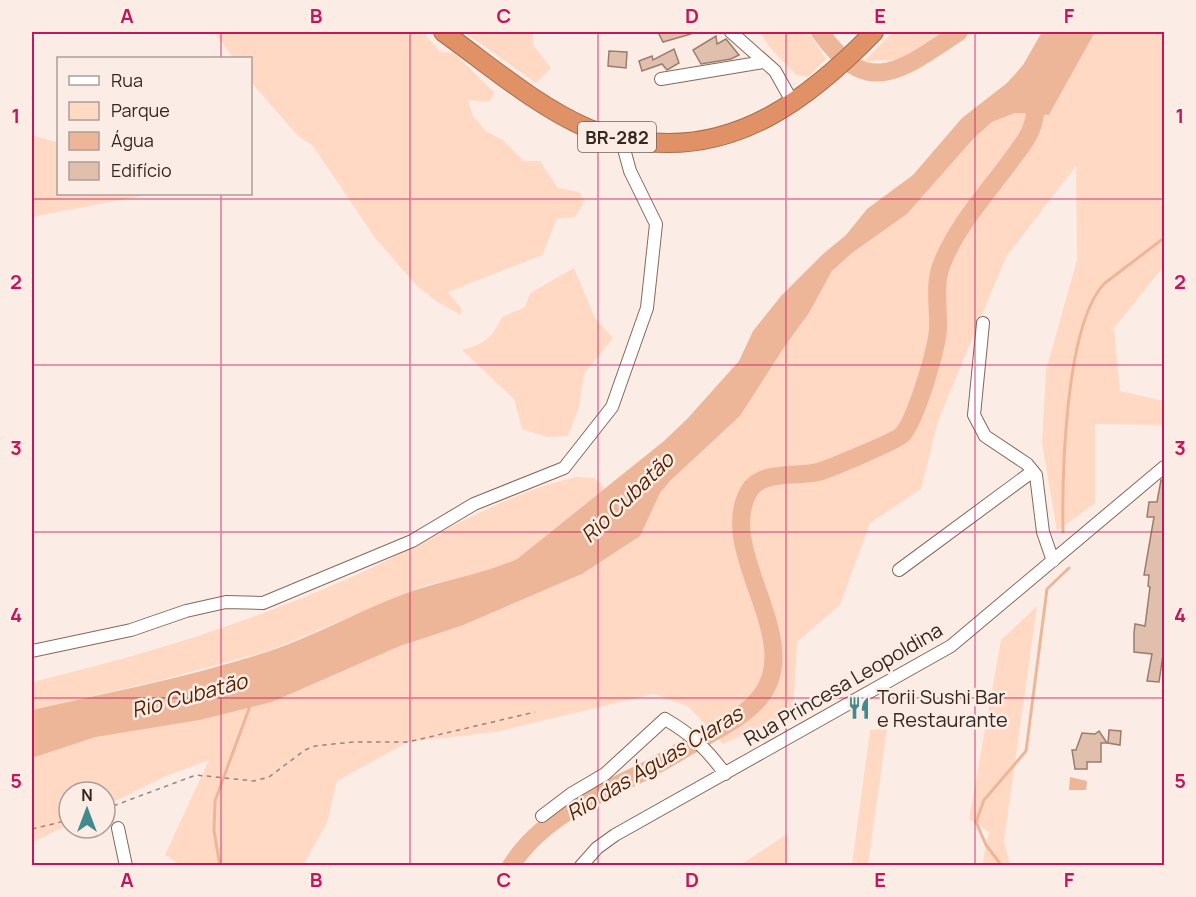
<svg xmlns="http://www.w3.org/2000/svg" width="1196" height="897" viewBox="0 0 1196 897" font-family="Manrope,sans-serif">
  <rect width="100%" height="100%" fill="#fbede6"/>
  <path fill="#ffd9c4" d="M214,32h209l17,20 14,1 41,40 -6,9 -21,-2 5,16 13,15 17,9 21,21h16l18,27 21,4 6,9 -10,16 -18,2 -15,36 -94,37 13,16v7l-25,-14 -19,-15 -42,-48 -62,-92 -15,-10 -47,-54 -1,-24h-17z
    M464,32h69v13l18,23 -15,15z
    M761,32h47l18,27 -18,18 -12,-2c-12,-14 -29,-26 -35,-43z
    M893,32h49l-44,28 -34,1z
    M1095,32h69v234l-50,62 6,63 44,10v24l-69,-1v79l-38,28 -15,-88 4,-73 31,-110 -1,-94 -70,91 -68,164 -17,68 -51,34 -30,82 -43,37 -4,70 -70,32 -34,-37 -35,-13 -158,38 -88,10 -71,39 -10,42 -24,42h-122l-16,-10 44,-95 -43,16 -61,30v-14h-36v32l-37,19v-85l64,-21 104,-17 72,-18 128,-56 61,-20 121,-52 57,-38 21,-43 11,-13 69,-64 45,-70 24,-33 23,-42 20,-18 55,-39 67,-76 18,-16 23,-9 34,2z
    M32,135l26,8v51h94l-120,23z
    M574,268l21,50 18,20 -29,36 -5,33 -11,29 -20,1 -26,-8 -8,-30 -52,-49c24,-7 29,-11 40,-33l23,-10 5,-14z
    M576,477l18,1 11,10 -88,71 -25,11 -65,15 -25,10 -131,55 -106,29 -133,31v-28c111,-26 220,-60 324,-107 73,-33 141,-80 220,-98z
    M1037,606l-33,235 6,24h-28l7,-33 -20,-13 32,-179z
    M887,729l-19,136h-16l18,-135z
    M787,834v31h-47z"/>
  <path fill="#edb698" d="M1042,32h53l-46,83 -34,-2 -23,9 -18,16 -67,76 -55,39 -20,18 -23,42 -24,33 -45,70 -69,64 -11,13 -20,43 -58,38 -121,52 -61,20 -128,56 -72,18 -104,17 -64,21v-48c79,-18 161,-34 238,-59 46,-16 89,-40 134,-57 37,-14 77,-19 113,-35l147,-118 24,-23 51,-57 14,-30 28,-35 42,-42 23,-19 21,-26 46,-34 49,-57 45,-35 16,-18z
    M1070,777l17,4 -1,9h-17z"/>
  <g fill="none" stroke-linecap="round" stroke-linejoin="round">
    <path stroke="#edb698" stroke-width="3" d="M1063,532c-1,-57 2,-209 42,-249l59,-45
      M220,866l-6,-35 1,-30 35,-95
      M1002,866l-16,-21 -10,-23 8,-22 42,-49 21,-162 22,-21"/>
    <path stroke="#edb698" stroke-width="18" d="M820,32c49,69 82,37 139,0
      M511,866c30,-49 89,-72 138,-97 19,-10 38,-22 56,-32 17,-10 35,-19 49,-33 60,-58 -41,-151 -5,-213 12,-21 49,-14 69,-19 11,-3 78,-31 84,-37 14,-15 34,-84 36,-105 1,-24 -5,-47 5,-69 15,-36 43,-67 66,-98 7,-10 16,-20 21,-31 6,-13 6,-27 7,-42"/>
  </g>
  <path fill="#e0bfad" stroke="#9c7d6d" stroke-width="1.5" d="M658,32h33v2l-28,8z
    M716,36l1,8 9,-5 13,16 -8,4 -30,5 -8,-14z
    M674,49l5,14 -12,7 -5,-6 -20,7 -3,-10 13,-5 1,4z
    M609,51l18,1 -1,16 -18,-2z
    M1161,480l3,1v167l-5,34 -12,-1 5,-27 -18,-2v-19l1,-9 10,2 5,-39 -2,-1 1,-11h-5l10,-58h-7l2,-15h8z
    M1109,730l12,1 -1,14 -12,-2z
    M1099,731l8,12h-6v19h-14v7h-12l-3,-19h4l6,-17 13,1z"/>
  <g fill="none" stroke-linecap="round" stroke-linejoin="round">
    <g stroke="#866858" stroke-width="14">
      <path id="minor" d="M731,32l44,39 18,32
        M661,79l103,-17
        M983,323l-9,92 11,21 42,28 9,11 7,57 10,29
        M899,570l134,-99
        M32,651l99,-21 55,-19 40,-9 37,1 149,-62 62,-37 90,-36 48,-61 35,-99 9,-84 -26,-53 -9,-33
        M542,816l29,-22 34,-20 60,-55c26,15 43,31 60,55
        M118,828l8,38
        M581,866l16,-18 18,-13 336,-189 213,-179"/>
    </g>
    <g stroke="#a46d4e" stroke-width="20">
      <path id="highway" d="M443,32c46,33 92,73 144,96 17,7 36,10 53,13 97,14 171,-44 234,-109"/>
    </g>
    <path stroke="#94867f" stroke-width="1.5" stroke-dasharray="4.5 4.5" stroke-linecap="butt" d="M105,809l91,-34 58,6 15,-4 36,-27 10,-4 38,-4h55l127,-30
      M32,829l37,-9"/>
    <use href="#minor" stroke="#fff" stroke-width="12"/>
    <use href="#highway" stroke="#e09266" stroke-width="18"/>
  </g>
  <path fill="none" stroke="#c2185b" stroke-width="1.5" stroke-opacity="0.55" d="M221,32v26M410,32v834M598,32v834M786,32v834M975,32v834M221,194v672M32,199h1132M32,365h1132M32,532h1132M32,698h1132"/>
  <defs>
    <g id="restaurant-bare" transform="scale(1.8)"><path d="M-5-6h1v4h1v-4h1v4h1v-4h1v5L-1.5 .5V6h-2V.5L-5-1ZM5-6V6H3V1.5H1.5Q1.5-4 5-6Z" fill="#428a8e" stroke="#fbede6" stroke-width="2.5" paint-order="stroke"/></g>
  </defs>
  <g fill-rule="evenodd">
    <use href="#restaurant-bare" x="859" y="708"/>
  </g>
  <g text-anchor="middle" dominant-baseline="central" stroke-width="5" stroke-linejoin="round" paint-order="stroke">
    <rect fill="#fbede6" stroke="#70635c" stroke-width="1.5" x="578" y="122" width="78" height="30" rx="4.5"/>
    <g font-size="18" font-weight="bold" fill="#352821">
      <text x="617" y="137">BR-282</text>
    </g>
    <g font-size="20" fill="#352821" stroke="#fbede6">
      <text transform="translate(843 684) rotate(-30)">Rua Princesa Leopoldina</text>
    </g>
    <g font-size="20" fill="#352821" stroke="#fbede6" text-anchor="start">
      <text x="877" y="696">Torii Sushi Bar<tspan x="877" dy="23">e Restaurante</tspan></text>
    </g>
    <g font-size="21" font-style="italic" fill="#552402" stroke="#fbede6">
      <text transform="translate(627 497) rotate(-44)">Rio Cubatão</text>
      <text transform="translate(189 695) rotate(-15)">Rio Cubatão</text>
      <text transform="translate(654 763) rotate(-31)">Rio das Águas Claras</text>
    </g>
  </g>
  <rect width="1196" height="897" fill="none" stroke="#fbede6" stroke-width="66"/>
  <rect x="57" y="57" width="195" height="138" fill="#fbede6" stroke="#ac9e97" stroke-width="1.5"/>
  <rect x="69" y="76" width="30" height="9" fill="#ffffff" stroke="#ac9e97" stroke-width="1.5"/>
  <text x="111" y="87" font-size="18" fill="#352821">Rua</text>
  <rect x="69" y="102" width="30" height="18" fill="#ffd9c4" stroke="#ac9e97" stroke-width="1.5"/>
  <text x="111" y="117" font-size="18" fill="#352821">Parque</text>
  <rect x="69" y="132" width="30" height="18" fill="#edb698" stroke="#ac9e97" stroke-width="1.5"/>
  <text x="111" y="147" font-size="18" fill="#352821">Água</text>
  <rect x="69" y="162" width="30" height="18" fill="#e0bfad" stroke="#ac9e97" stroke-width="1.5"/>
  <text x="111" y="177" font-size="18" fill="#352821">Edifício</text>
  <g transform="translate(87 810)"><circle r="28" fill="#fbede6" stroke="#ac9e97" stroke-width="1.5"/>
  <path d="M0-4.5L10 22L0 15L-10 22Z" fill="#428a8e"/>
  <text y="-9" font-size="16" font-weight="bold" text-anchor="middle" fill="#352821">N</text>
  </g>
  <rect x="33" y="33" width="1130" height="831" fill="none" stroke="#c2185b" stroke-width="2"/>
  <g font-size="20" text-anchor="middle" font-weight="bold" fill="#c2185b">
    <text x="127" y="23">A</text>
    <text x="316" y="23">B</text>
    <text x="504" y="23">C</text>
    <text x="692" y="23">D</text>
    <text x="880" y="23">E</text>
    <text x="1069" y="23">F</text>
    <text x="16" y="123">1</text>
    <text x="1180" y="123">1</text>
    <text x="16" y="289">2</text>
    <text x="1180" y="289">2</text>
    <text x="16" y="455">3</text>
    <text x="1180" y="455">3</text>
    <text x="16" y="622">4</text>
    <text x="1180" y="622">4</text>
    <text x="16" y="788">5</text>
    <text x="1180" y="788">5</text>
    <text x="127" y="887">A</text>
    <text x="316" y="887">B</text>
    <text x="504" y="887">C</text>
    <text x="692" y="887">D</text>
    <text x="880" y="887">E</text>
    <text x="1069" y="887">F</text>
  </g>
</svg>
